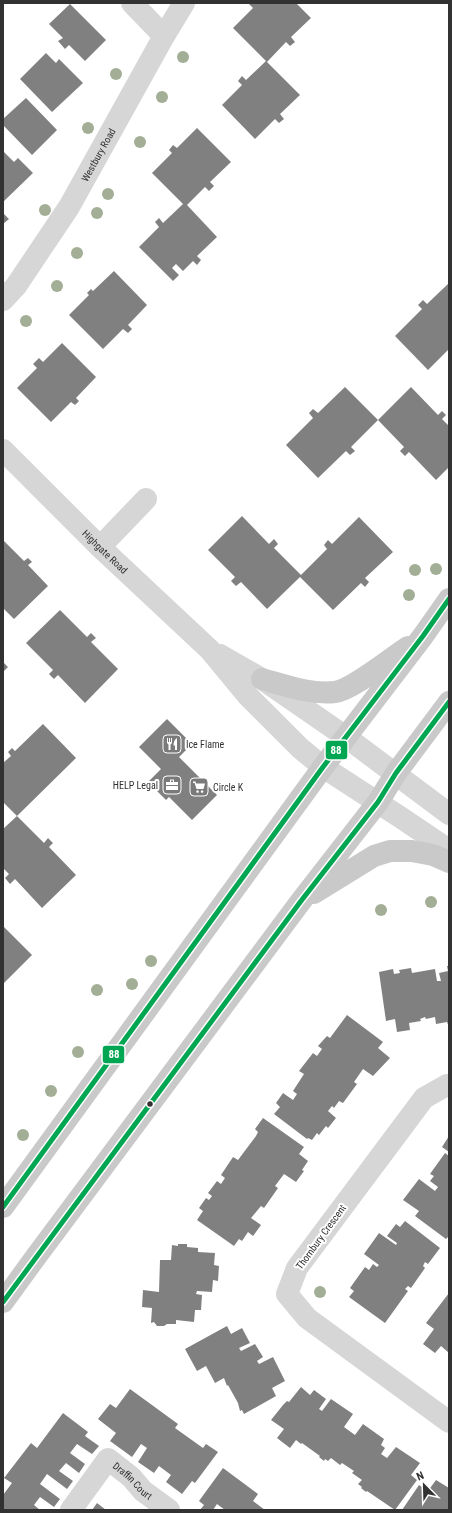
<svg xmlns="http://www.w3.org/2000/svg" width="452" height="1513" viewBox="0 0 452 1513" font-family="'Roboto Condensed',sans-serif">
  <rect width="100%" height="100%" fill="#fff"/>
  <path fill="#808080" d="M250,3h46l15,15 -20,19 4,5 -5,4 -4,-4 -19,20 -34,-34 20,-20 -4,-4z
    M70,4l36,36 -21,21 -16,-16 -4,4 -7,-8 5,-3 -14,-14z
    M46,53l10,10 3,-4 24,24 -31,29 -32,-33z
    M266,61l34,34 -20,19 4,5 -5,4 -4,-4 -20,20 -33,-34 20,-20 -4,-4 4,-5 4,4z
    M26,98l31,32 -25,25 -29,-30v-6z
    M197,128l34,34 -21,20 4,4 -5,5 -4,-4 -18,18 30,32 -20,19 4,4 -4,5 -4,-4 -10,10 -7,-7 -4,4 7,7 -6,6 -34,-34 20,-20 -4,-5 4,-4 4,5 20,-19 -31,-31 20,-20 -3,-3 4,-5 4,3z
    M3,151l11,11 4,-4 15,15 -30,29z
    M3,213l6,6 -6,5z
    M114,271l33,34 -19,20 4,4 -4,4 -5,-4 -20,20 -34,-34 20,-20 -2,-2 4,-4 2,2z
    M449,283v66l-21,21 -33,-34 27,-27 -4,-4 5,-5 4,4z
    M62,343l34,34 -20,21 3,3 -4,4 -4,-3 -20,20 -34,-34 20,-20 -4,-4 6,-6 4,4z
    M345,387l33,33 33,-33 27,28 4,-4 4,4 -4,4 7,7v41l-13,13 -27,-28 -4,4 -5,-5 4,-4 -26,-27 -27,27 4,4 -5,4 -4,-4 -28,27 -32,-33 27,-27 -4,-5 4,-4 5,4z
    M242,516l27,28 5,-5 4,5 -4,4 27,27 26,-26 -3,-4 4,-5 4,4 27,-27 34,35 -28,26 4,4 -4,5 -4,-4 -28,27 -33,-33 -33,32 -26,-27 -5,4 -5,-5 4,-4 -27,-27z
    M4,541l20,20 4,-3 4,4 -4,3 20,21 -34,33 -11,-11v-66z
    M60,610l27,27 4,-4 5,5 -5,4 27,27 -33,34 -27,-28 -4,4 -5,-5 4,-4 -27,-27z
    M3,662l5,5 -5,5z
    M167,719l25,25 -13,13 38,38 -25,25 -23,-23 -3,3 -18,-18 13,-13 -22,-22z
    M43,724l33,34 -59,58 27,27 4,-5 5,5 -4,4 27,28 -34,33 -27,-29 -5,5 -5,-6 4,-4 -6,-6v-39l14,-13 -14,-14v-39l8,-7 -3,-4 4,-4 3,3z
    M3,926l29,29 -29,29z
    M447,966h2v61l-2,-5 -11,2 -1,-7 -9,2 -1,-2 -5,2 1,2 -12,2 1,7 -13,2 -2,-13 -9,2 -7,-49 14,-3 1,5 6,-1 -1,-3 12,-2 1,5 23,-4 2,12h4l-2,-8 9,-2z
    M347,1015l36,27 -5,6 12,10 -17,18 -10,-7 -9,13 3,2 -14,19 -4,-2 -5,7 -2,-2 -4,5 8,7 -8,10 -2,-2 -7,9 -2,-2 -5,7 -4,-2 -1,1 -33,-25 6,-7 -4,-4 7,-10 10,7 4,-6 -4,-3 11,-17 -5,-3 14,-18 4,3 5,-7 -4,-3 9,-10 3,2z
    M263,1118l41,29 -5,7 9,7 -6,9 2,1 -8,11 -12,-8 -9,12 3,2 -14,20 -3,-2 -10,12 10,7 -8,11 -5,-4 -6,9 -3,-2 -5,7 -37,-26 6,-9 -4,-3 7,-10 3,2 3,-4 -4,-3 9,-12 4,3 4,-6 -4,-3 12,-18 5,3 18,-24 2,-4 -3,-3z
    M449,1136v16l-7,-5z
    M445,1153l4,3v80l-3,3 -31,-23 4,-5 -16,-11 16,-21 16,12 3,-4 -8,-6 4,-5 -4,-2z
    M405,1221l35,27 -12,16 -3,-2 -2,4 2,2 -14,20 -3,-2 -3,3 3,2 -23,32 -36,-26 5,-6 -4,-3 15,-21 4,3 4,-6 4,3 2,-2 -15,-11 15,-21 17,12 1,-2 -10,-7 9,-12 4,3z
    M178,1244h9v3l11,1v4l17,1 -1,12 5,1 -1,15 -5,-1 -1,12 -15,-1 -1,3 6,1 -1,15h-6l-1,12 -18,-2v4h-9l-3,2h-7l-3,-4 -3,1 1,-15 -10,-1 1,-17 16,2 1,-32h11l1,-15 6,1z
    M449,1293v60l-8,-7 -6,7 -12,-9 11,-15 -8,-6z
    M227,1326l4,8 11,-6 8,15 -11,5 2,3 14,-7 8,13 -6,4 2,3 14,-7 12,24 -13,7 4,8 -32,18 -2,-4 -2,1 -2,-8 -10,-18 -1,1 -3,-8 -9,5 -9,-17 -9,5 -12,-22z
    M301,1387l9,8 4,-5 12,9 -7,10 3,2 9,-12 22,15 -9,13 11,8 8,-11 21,15 -3,6 4,3 -4,6 6,4 9,-11 24,16 -9,12 6,5 -22,30 -28,-19 -1,1 -5,-4 1,-1 -4,-3 4,-4 -10,-7 2,-2 -12,-8 -2,2 -9,-7 -3,3 -3,-2 -1,2 -5,-4 1,-1 -18,-13 -1,1 -5,-4 -6,8 -13,-10 7,-9 -13,-9 12,-15 4,-4 2,1z
    M130,1389l48,35 -3,4 28,20 3,-4 12,8 -23,31 -3,-2 -10,13 -16,-12 5,-7 -12,-9 -5,7 -16,-11 9,-14 -6,-4 -9,13 -22,-16 6,-8 -18,-14 12,-15 6,4z
    M63,1413l25,19 -3,4 14,10 -7,8 -15,-10 -7,9 15,11 -6,9 -13,-10 -7,8 14,10 -6,8 -20,-15 -7,10 20,15 -6,8 -14,-10 -6,8 6,5h-37v-15l9,-12 -8,-5 27,-35 6,5z
    M223,1468l35,26 -5,7 12,9h-40l-8,-6 -4,6h-13l4,-5 -5,-4z
    M436,1480l13,8v22h-47l17,-25 9,6z
    M97,1503l9,7h-14z"/>
  <g fill="none" stroke-linecap="round" stroke-linejoin="round">
    <g stroke="#d6d6d6" stroke-width="22">
      <path d="M132,3l32,33"/>
      <path id="s1" d="M3,300l13,-14 53,-79 95,-171 20,-33"/>
      <path id="s2" d="M3,450l97,97 110,103 38,46 52,52 23,19 77,50 49,33"/>
      <path d="M100,547l46,-48"/>
      <path d="M220,655l42,24 84,58 103,77"/>
      <path d="M449,1085h-2l-23,13 -127,170 -10,26 20,24 142,104"/>
      <path id="s3" d="M71,1510l37,-51 23,18 12,14 26,19"/>
    </g>
    <path stroke="#c9c9c9" stroke-width="22" d="M262,679c22,6 49,16 73,13 17,-2 56,-34 73,-45
      M314,893l60,-37 16,-5h22l21,4 16,7
      M3,1207l320,-440 100,-131 26,-37
      M3,1302l32,-44 266,-357 77,-99 18,-29 53,-71"/>
    <g stroke="#fff" stroke-width="8">
      <path id="bus-1" d="M3,1207l320,-440 100,-131 26,-37
        M3,1302l298,-401 77,-99 18,-29 53,-71"/>
    </g>
    <use href="#bus-1" stroke="#00a651" stroke-width="5"/>
  </g>
  <g fill="#a2af96">
    <circle cx="183" cy="57" r="6"/>
    <circle cx="116" cy="74" r="6"/>
    <circle cx="162" cy="97" r="6"/>
    <circle cx="88" cy="128" r="6"/>
    <circle cx="140" cy="142" r="6"/>
    <circle cx="108" cy="194" r="6"/>
    <circle cx="45" cy="210" r="6"/>
    <circle cx="97" cy="213" r="6"/>
    <circle cx="77" cy="253" r="6"/>
    <circle cx="57" cy="286" r="6"/>
    <circle cx="26" cy="321" r="6"/>
    <circle cx="436" cy="569" r="6"/>
    <circle cx="415" cy="570" r="6"/>
    <circle cx="409" cy="595" r="6"/>
    <circle cx="431" cy="902" r="6"/>
    <circle cx="381" cy="910" r="6"/>
    <circle cx="151" cy="961" r="6"/>
    <circle cx="132" cy="984" r="6"/>
    <circle cx="97" cy="990" r="6"/>
    <circle cx="78" cy="1052" r="6"/>
    <circle cx="51" cy="1091" r="6"/>
    <circle cx="23" cy="1135" r="6"/>
    <circle cx="320" cy="1292" r="6"/>
  </g>
  <defs>
    <g id="restaurant-square" transform="scale(1)"><rect x="-9" y="-9" width="18" height="18" rx="4" fill="#7a7a7a" stroke="#fff"/><path d="M-5-6h1v4h1v-4h1v4h1v-4h1v5L-1.5 .5V6h-2V.5L-5-1ZM5-6V6H3V1.5H1.5Q1.5-4 5-6Z" fill="#fff"/></g>
    <g id="office-square" transform="scale(1)"><rect x="-9" y="-9" width="18" height="18" rx="4" fill="#7a7a7a" stroke="#fff"/><path d="M-6-3h4V-5.5h4V-3h4V5H-6ZM-1-4.5V-3h2v-1.5ZM-6 0V1H6V0Z" fill="#fff"/></g>
    <g id="supermarket-square" transform="scale(1)"><rect x="-9" y="-9" width="18" height="18" rx="4" fill="#7a7a7a" stroke="#fff"/><path d="M-6-5.5h2.5l.6 2H6L4.5 2H-2.5L-4.4-4H-6ZM-1.5 3.2a1.3 1.3 0 1 0 .1 0ZM3 3.2a1.3 1.3 0 1 0 .1 0Z" fill="#fff"/></g>
  </defs>
  <g fill-rule="evenodd">
    <use href="#restaurant-square" x="172" y="744"/>
    <use href="#office-square" x="172" y="785"/>
    <use href="#supermarket-square" x="199" y="787"/>
  </g>
  <circle fill="#323232" stroke="#fff" stroke-width="1.5" cx="150" cy="1104" r="3.5"/>
  <g text-anchor="middle" dominant-baseline="central" stroke-width="4" stroke-linejoin="round" paint-order="stroke">
    <g font-size="10" fill="#323232" stroke="#fff">
      <text stroke="none"><textPath href="#s1" startOffset="174">Westbury Road</textPath></text>
      <text stroke="none"><textPath href="#s2" startOffset="144">Highgate Road</textPath></text>
      <text transform="translate(321 1237) rotate(-54)">Thornbury Crescent</text>
      <text stroke="none"><textPath href="#s3" startOffset="96">Draffin Court</textPath></text>
    </g>
    <g font-size="10" fill="#323232" stroke="#fff" text-anchor="start">
      <text x="186" y="744">Ice Flame</text>
      <text x="158" y="785" text-anchor="end">HELP Legal</text>
      <text x="213" y="787">Circle K</text>
    </g>
  </g>
  <g stroke="#fff" stroke-width="1.5">
    <rect x="325" y="740" width="23" height="20" rx="4" fill="#00a651"/>
    <rect x="102" y="1045" width="23" height="19" rx="4" fill="#00a651"/>
  </g>
  <g font-size="11" text-anchor="middle" font-weight="bold" fill="#fff">
    <text x="336" y="754">88</text>
    <text x="114" y="1058">88</text>
  </g>
  <rect width="452" height="1513" fill="none" stroke="#323232" stroke-width="8"/>
  <g transform="translate(424 1485) rotate(337)" stroke="#ffffff" stroke-width="3" paint-order="stroke">
  <path d="M0-3L7 15L0 10L-7 15Z" fill="#323232"/>
  <text y="-6" font-size="11" font-weight="bold" text-anchor="middle" fill="#323232">N</text>
  </g>
</svg>
